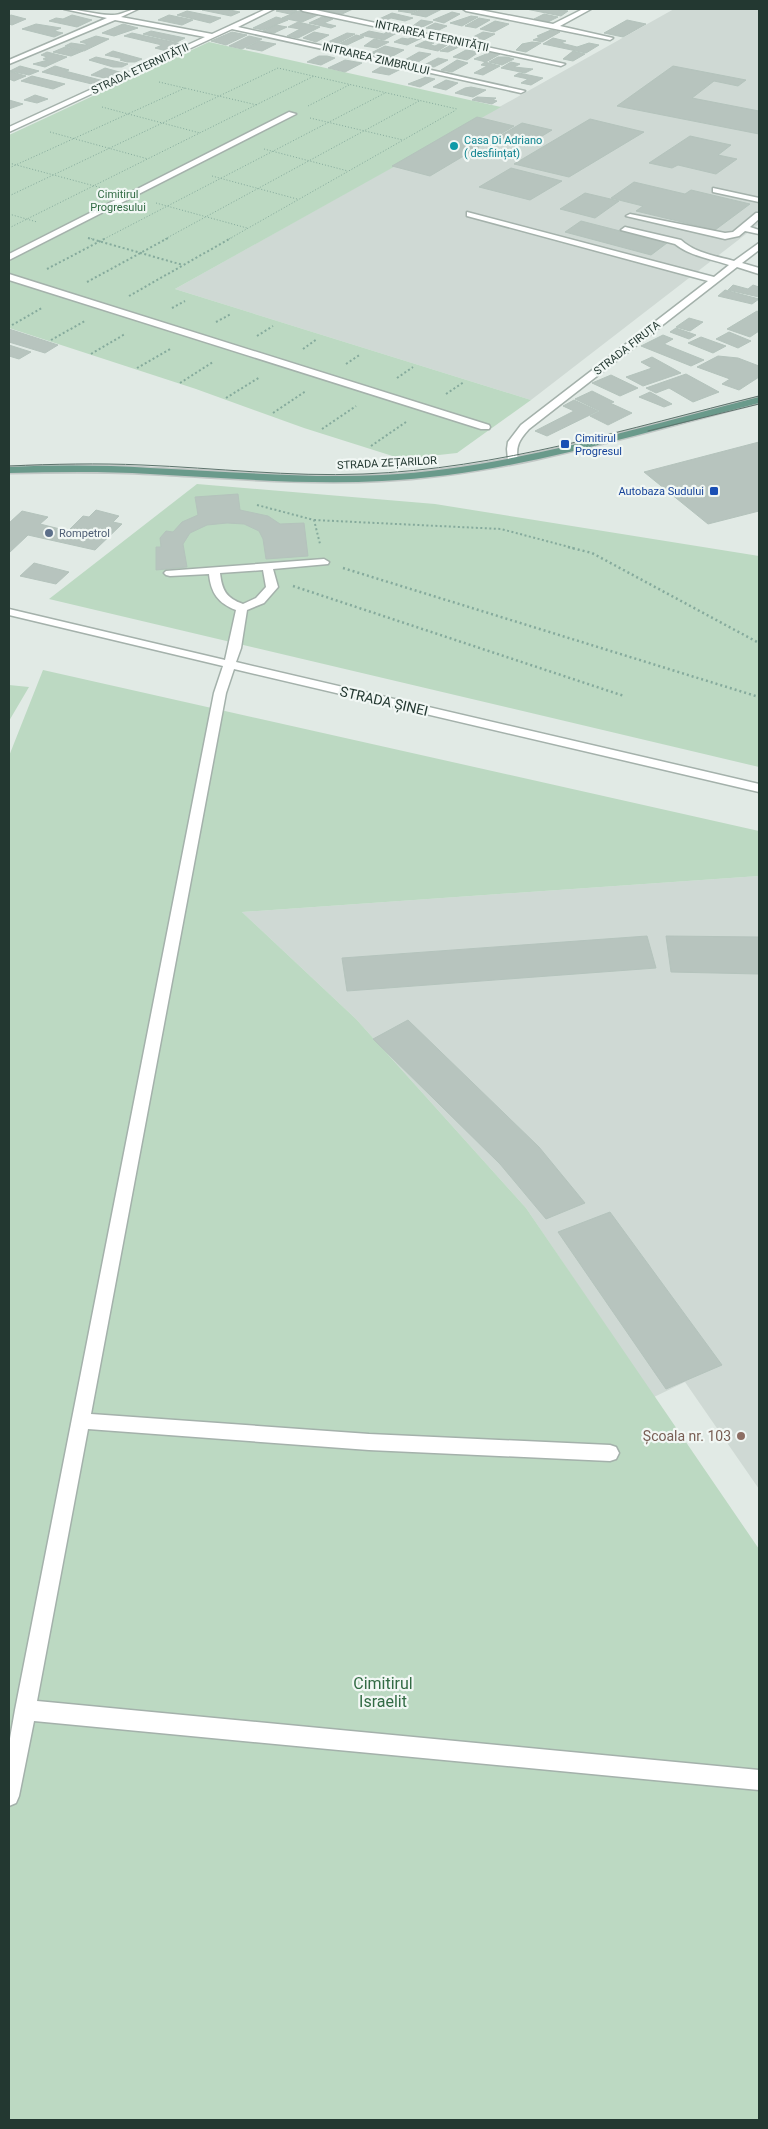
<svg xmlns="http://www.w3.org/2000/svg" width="768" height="2129" viewBox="0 0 768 2129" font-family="Roboto,sans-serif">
  <rect width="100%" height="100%" fill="#e1eae5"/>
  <path fill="#cfd9d4" d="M674,9h85v215l-228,176 -356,-111z
    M759,876v613l-74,-107 -31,15 -128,-189 -170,-189 -114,-107z"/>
  <path fill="#bcd9c2" d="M209,42l292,65 -326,182 356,111 -74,53 -55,6 -98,-31 -108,-39 -187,-61v-193z
    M197,484l238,20 324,52v211l-710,-168z
    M43,670l716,161v45l-517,36 114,107 170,189 233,341v571h-750v-1364z
    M9,685l20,2 -20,34z"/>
  <path fill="#b7c4be" stroke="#b4c3bc" d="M204,9h21l15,3 -9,4 -29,-6z
    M281,9h8l8,2 -7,3 -14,-3z
    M316,9h37l-11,5z
    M402,9h18l-9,4 -13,-2z
    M422,9h20l-16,8 -15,-3z
    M526,9h28l14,2 -7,5z
    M187,11l34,7 -11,5 -33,-8z
    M298,11l20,4 -16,7 -20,-4z
    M452,12l8,2 -16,9 -11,-3z
    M392,13l21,5 -8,3 -14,-3 -7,3 -7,-1z
    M544,14l14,3 -10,5 -14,-3z
    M11,15l15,4 -14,6 -3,-1v-8z
    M72,15l20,5 -15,7 -28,-6 7,-3 7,1z
    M169,15l24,5 -11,5 -24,-5z
    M471,16l7,1 -16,9 -12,-3z
    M276,17l12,3 -25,10 -10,-2z
    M322,17l11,2 -9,4 12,3 -5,2 -22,-5z
    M479,18l11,2 -14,8 -11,-2z
    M421,20l12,2 -15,7 -8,-1z
    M627,20l19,4 -23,13 -19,-4z
    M495,21l14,3 -15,8 -14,-3z
    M298,22l22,5 -22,11 -11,-2 13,-7 -12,-2z
    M435,23l12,3 -8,4 -13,-2z
    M36,24l25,4 -7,3 9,2 -9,4 -32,-8z
    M123,24l15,4 -24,8 -12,-3z
    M276,25l11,2 -13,6 -11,-2z
    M551,30l9,2 -18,10 -9,-2 7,-3 -3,-1z
    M151,31l34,7 -8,4 -34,-8z
    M369,31l15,3 4,-3 9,2 -13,7 -24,-5z
    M232,32l15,3 -21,10 -15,-4z
    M314,32l15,3 -13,7 -13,-4z
    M483,32l12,2 -17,9 -13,-2z
    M132,33l50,11 -15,7 -12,-3 7,-3 -38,-9z
    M347,33l8,1 -18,10 -9,-2z
    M356,35l8,2 -17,8 -8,-1z
    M96,36l13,3 -25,12 -19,-5 6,-3 14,2 3,-1 -8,-2z
    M249,36l13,3 -20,10 -13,-3z
    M415,36l7,2 -15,7 -13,-3 8,-4 6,1z
    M553,38l13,3 -5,2 16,4 12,-4 10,2 -13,8 -43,-9z
    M374,39l15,3 -12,6 -13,-2z
    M259,41l17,3 -14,7 -16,-3z
    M425,41l9,2 -4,2 5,1 4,-2 8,1 -9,6 -23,-5z
    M532,42l9,1 -15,9 -10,-2 6,-6z
    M453,44l8,2 -13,6 -8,-1z
    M385,46l19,4 -13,7 -20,-4z
    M65,47l18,4 -12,5 -18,-4z
    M466,50l13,2 -12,8 -14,-3z
    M113,51l29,8 -7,3h-8l-7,-2 4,-1 -19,-4z
    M573,51l12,3 -12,7 -10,-2z
    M47,52l20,5 -22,10 -12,-3 15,-4 -5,-1 4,-2 -6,-2z
    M419,52l12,2 -16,10 -12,-3z
    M491,52l9,2 -14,8 -12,-3z
    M319,56h8l8,2 -14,7 -14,-3z
    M96,57l32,7 -6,3h-9l-24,-7z
    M498,57h9l7,2 -12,6 -13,-3z
    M438,58l10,2 -14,7 -10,-2z
    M345,60l17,3 -17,9 -17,-4z
    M457,60l11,3 -16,9 -11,-2z
    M485,62l15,4 -17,9 -9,-2 13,-7 -6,-1z
    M511,62l9,2 -6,3 19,2 -8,4 -24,-5z
    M384,65l17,4 -12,6 -17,-3z
    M20,66l19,5 -10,4 -19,-4z
    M55,66l14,4 -4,1 39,10 -8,4 -54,-13z
    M673,66l73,14 -8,6 -24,-5 -22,17 67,13v23l-142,-28z
    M105,68l18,5 -14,6 -18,-4z
    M9,71l17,5 -12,5 -5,-2z
    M519,73l24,5 -12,7 -10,-2 7,-4 -14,-3z
    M32,76l33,8 -12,5 -32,-8z
    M426,77l9,2 -15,8 -12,-3z
    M446,80l12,3 -12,7 -13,-3z
    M471,87l15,3 -13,7 -18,-4 10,-5z
    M35,95l13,4 -11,4 -13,-3z
    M477,97l19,1 -3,2 4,1 -5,3 -20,-4z
    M9,100l14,4 -14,5z
    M477,117l37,9 -84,50 -38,-10z
    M590,119l54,13 -75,45 -55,-13z
    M522,123l30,7 -23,14 -31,-7z
    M690,136l41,9 -13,10 19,4 -21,15 -38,-9 -6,3 -23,-5z
    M511,168l51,13 -32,19 -51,-13z
    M634,182l51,12 6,-4 59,14 -35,26 -79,-19 7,-5 -32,-8z
    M585,193l34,8 -24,17 -35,-9z
    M581,221l86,22 -16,12 -86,-23z
    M733,285l15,4 5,-4 6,2v10l-31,-7z
    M725,290l34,9 -7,5 -34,-8z
    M757,311l2,1v19l-9,6 -23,-8z
    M689,318l14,4 -13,9 -14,-4z
    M676,328l20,7 -7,4 -19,-7z
    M9,329l49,16 -13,8 -36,-11z
    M729,332l22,9 -13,7 -22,-9z
    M663,335l10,4 -9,5 40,16 -13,6 -50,-20z
    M701,337l25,9 -13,7 -25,-10z
    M9,345l22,7 -12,7 -10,-3z
    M718,356l20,2 21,8v11l-20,13 -17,-6 8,-5 -33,-12z
    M652,357l29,16 -38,13 -17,-9 26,-9 -11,-6z
    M686,374l33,18 -26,10 -24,-14 -13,5 -10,-5z
    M611,375l27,13 -18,8 -28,-13z
    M592,391l22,11 -4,1 22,10 -24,12 -18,-9 10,-5 -25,-12z
    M650,392l22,12 -8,3 -25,-10z
    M574,400l24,11 -51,25 -12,-5 39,-20 -11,-5z
    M759,442v69l-51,13 -64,-52z
    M238,494l2,16 28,6 12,8 24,-1 4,33 -42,3 -3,-20 -4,-8 -15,-7 -17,-1 -20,2 -17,8 -7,11 4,23 -31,3v-23h5l-1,-9 6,-7 7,1 9,-10 16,-7 -3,-18z
    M96,510l23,6 -6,6 9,2 -27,26 -67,-15 -19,18v-30l13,-12 26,6 -8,7 28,7 15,-15 6,1z
    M34,563l35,9 -13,12 -36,-8z
    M647,936l9,32 -309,23 -5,-33z
    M666,936l93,1v37l-88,-2z
    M408,1020l131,127 46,56 -39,16 -46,-55 -127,-125z
    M610,1212l112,153 -56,24 -108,-157z"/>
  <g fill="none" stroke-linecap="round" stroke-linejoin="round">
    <g stroke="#a4b1ab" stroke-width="3">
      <path id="minor" d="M64,9c16,0 31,6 47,6 9,1 18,-6 27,-6l-17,8 91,17 54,-25h8l-36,18 287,64 -4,2 -289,-64 -223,103v-5l196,-90 -90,-17 -106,44v-4l98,-42z
        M300,9h11l254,55 -4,2 -258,-55z
        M463,9h12l78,15 30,-15h8l-31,17 53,12 -3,2 -144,-29z
        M289,112l7,2 -287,146v-6z
        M713,188l46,10v4l-46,-10z
        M467,212l247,65 15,-12c-18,-6 -39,-9 -54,-21l-54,-14 4,-3 56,13c14,13 35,16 53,21l25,-18v7l-17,13 17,5v6l-22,-7 -208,162c-9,10 -14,17 -11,31l-5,3 -5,-3 -1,-11 1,-7 13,-17 187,-144 -241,-65z
        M756,213h3v6l-9,8 9,3v4l-14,-3 -6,5 -14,3 -99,-23 4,-2 95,19 8,-1z
        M9,274l480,151 1,2 -1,2h-8l-472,-149z
        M324,559l5,3 -1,2 -55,5 5,18 -14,16 -17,7 -6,38 -5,14 523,122v8l-525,-123 -8,24 -135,721 278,20 241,11 6,2 3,6 -3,6 -6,2 -241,-11 -281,-21 -51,272 722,69v20l-725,-69 -15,75 -3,7 -7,3v-62l6,-34 199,-1017 9,-27 -214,-51v-6l216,51 11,-50c-18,-7 -25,-17 -27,-36l-39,2 -4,-1 -2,-2 2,-2zM263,570l3,17 -10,11 -13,6c-17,-6 -21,-14 -23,-31z"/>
    </g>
    <g stroke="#c1c7c5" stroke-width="3">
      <path id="major" d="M759,397v6c-122,31 -250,72 -377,78 -77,4 -155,-3 -232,-7 -47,-3 -94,-2 -141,-1v-6c47,-2 94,-2 141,1 77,3 155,11 232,7 128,-7 254,-47 377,-78z"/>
    </g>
    <path stroke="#85aa9c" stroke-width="1" stroke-dasharray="1 2" stroke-linecap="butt" d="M159,82l98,23
      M308,106l41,-21
      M102,107l98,26
      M310,118l93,22
      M50,132l98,27
      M264,149l84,22
      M9,163l93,25
      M9,168l176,-80
      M212,176l85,23
      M9,196l269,-128 179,41
      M156,203l91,25
      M9,214l28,8
      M9,228l305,-152
      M88,238l5,1
      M104,239l281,-146
      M165,239l254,-138
      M229,239l227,-129"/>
    <path stroke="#85aa9c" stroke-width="2" stroke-dasharray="2 2.5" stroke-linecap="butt" d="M88,238l95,27
      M47,269l59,-31
      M87,282l81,-44
      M129,296l102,-58
      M172,308l13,-7
      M216,322l15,-8
      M12,325l30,-17
      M257,336l16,-10
      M51,340l34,-19
      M303,349l14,-10
      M91,354l34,-20
      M346,364l15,-10
      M137,368l35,-20
      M397,378l16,-11
      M180,383l33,-21
      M446,394l18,-12
      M226,398l34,-21
      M273,413l33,-22
      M322,429l34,-23
      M371,446l35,-24
      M257,505l57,15 6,24
      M314,520l187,9 72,19"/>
    <path stroke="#85aa9c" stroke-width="2.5" stroke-dasharray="2 3" stroke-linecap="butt" d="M568,547l24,6 167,90
      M343,568l416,129
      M293,586l331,110"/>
    <use href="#minor" fill="#fff" fill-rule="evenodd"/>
    <use href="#major" fill="#6a9a8b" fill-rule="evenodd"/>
    <path stroke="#5e746d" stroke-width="1" d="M648,431l111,-27
      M9,466c45,-2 89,-3 133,-1 74,3 148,12 221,9 135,-5 266,-46 396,-78"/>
  </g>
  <circle fill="#0f9aa8" stroke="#f1f7f4" stroke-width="2" cx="454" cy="146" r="5"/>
  <g fill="#1a4fb4" stroke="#f1f7f4" stroke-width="2">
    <rect x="560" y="439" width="10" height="10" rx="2.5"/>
    <rect x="709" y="486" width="10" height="10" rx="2.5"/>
  </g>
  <circle fill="#5c6f8a" stroke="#f1f7f4" stroke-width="2" cx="49" cy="533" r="5"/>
  <circle fill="#8d6e63" stroke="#f1f7f4" stroke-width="2" cx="741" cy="1436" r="5"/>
  <g text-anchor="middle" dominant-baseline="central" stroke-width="4.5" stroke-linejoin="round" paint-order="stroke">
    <g font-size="11" fill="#233831" stroke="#f1f7f4">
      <text transform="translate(432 36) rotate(12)">INTRAREA ETERNITĂȚII</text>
      <text transform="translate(376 59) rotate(13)">INTRAREA ZIMBRULUI</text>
      <text transform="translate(140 69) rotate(-25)">STRADA ETERNITĂȚII</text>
      <text transform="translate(627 348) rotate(-38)">STRADA FIRUȚA</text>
      <text transform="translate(387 463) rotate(-3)">STRADA ZEȚARILOR</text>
    </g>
    <g font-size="11" fill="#0d838f" stroke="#f1f7f4" text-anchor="start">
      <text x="464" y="140">Casa Di Adriano<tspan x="464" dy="13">( desființat)</tspan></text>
    </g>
    <g font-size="11" fill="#326b44" stroke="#f1f7f4">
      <text x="118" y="194">Cimitirul<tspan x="118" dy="13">Progresului</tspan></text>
    </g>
    <g font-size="11" fill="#164399" stroke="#f1f7f4" text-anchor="start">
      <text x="575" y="438">Cimitirul<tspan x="575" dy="13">Progresul</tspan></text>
      <text x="704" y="491" text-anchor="end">Autobaza Sudului</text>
    </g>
    <g font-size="11" fill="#4e5e75" stroke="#f1f7f4" text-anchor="start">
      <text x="59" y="533">Rompetrol</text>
    </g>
    <g font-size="14" fill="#233831" stroke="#f1f7f4">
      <text transform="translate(384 701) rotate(13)">STRADA ȘINEI</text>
    </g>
    <g font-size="14" fill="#785e54" stroke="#f1f7f4" text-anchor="end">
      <text x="731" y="1436">Școala nr. 103</text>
    </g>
    <g font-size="16" fill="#326b44" stroke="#f1f7f4">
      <text x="383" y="1683">Cimitirul<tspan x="383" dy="18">Israelit</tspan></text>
    </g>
  </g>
  <rect width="768" height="2129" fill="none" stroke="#233831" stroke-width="20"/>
</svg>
